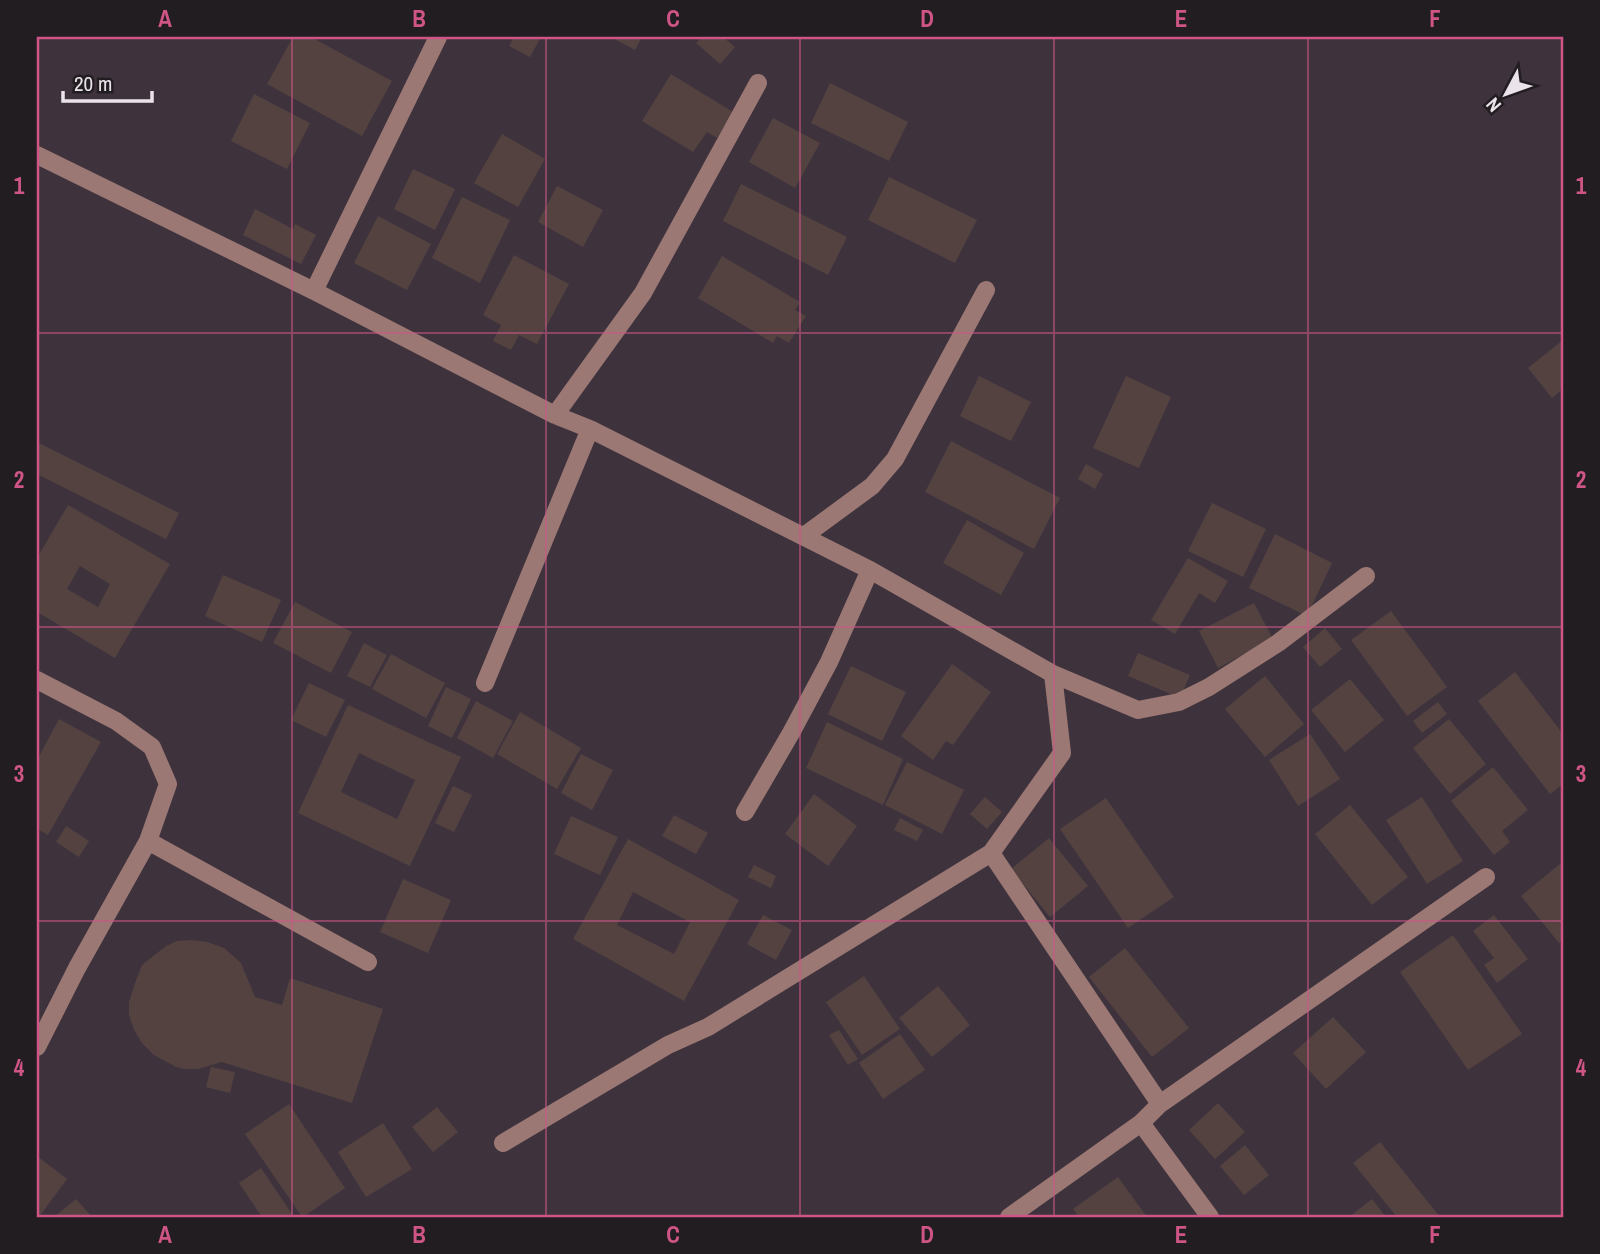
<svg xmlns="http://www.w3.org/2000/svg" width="1600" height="1254" viewBox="0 0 1600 1254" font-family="'Archivo Narrow',sans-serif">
  <rect width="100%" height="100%" fill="#3e333d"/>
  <path fill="#544241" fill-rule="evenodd" d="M293,37h18l81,44 -30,55 -95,-52z
    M514,37h27l-11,20 -21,-11z
    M611,37h25l5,2 -6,11z
    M702,37h21l12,10 -15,17 -24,-21z
    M671,74l62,38 -16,26 -10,-6 -14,20 -51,-31z
    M830,83l78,39 -19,39 -78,-38z
    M254,94l56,29 -23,46 -56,-28z
    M773,118l47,25 -25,45 -46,-26z
    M502,134l43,25 -27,48 -44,-24z
    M413,169l42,20 -20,41 -41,-21z
    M889,177l88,43 -22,43 -87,-43z
    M741,184l106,53 -19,38 -105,-54z
    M557,186l46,24 -20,37 -45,-25z
    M462,197l48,23 -30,63 -48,-25z
    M255,209l38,20 2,-5 21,11 -15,29 -58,-29z
    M378,216l53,28 -24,46 -53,-27z
    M514,255l55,29 -32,60 -18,-9 -8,15 -18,-9 8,-16 -18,-10z
    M722,256l78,46 -5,8 11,6 -17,27 -12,-7 -4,7 -75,-45z
    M1563,340v49l-11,9 -24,-30z
    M979,376l52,26 -20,39 -51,-25z
    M1126,376l45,21 -32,71 -46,-20z
    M951,441l109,57 -26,51 -109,-57z
    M37,442l142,71 -13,26 -129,-65z
    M1086,464l17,10 -8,15 -17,-10z
    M1212,503l54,26 -23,48 -55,-26z
    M68,505l102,59 -55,94 -78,-46v-54zM80,566l30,18 -12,23 -31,-18z
    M967,520l57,33 -23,42 -58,-32z
    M1275,534l57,29 -25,53 -58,-28z
    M1188,558l40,23 -13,22 -16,-10 -24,41 -24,-14z
    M223,575l58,25 -19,42 -57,-26z
    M295,602l57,30 -21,41 -58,-30z
    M1254,603l19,36 -55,29 -19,-37z
    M1391,611l56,76 -40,29 -56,-76z
    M1325,628l17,21 -22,18 -17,-20z
    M364,643l23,12 -17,32 -23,-11z
    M1138,653l52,22 -10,23 -52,-22z
    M391,654l54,29 -19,35 -54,-29z
    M952,664l39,28 -38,53 -7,-4 -13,19 -32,-24z
    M851,666l55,26 -24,49 -54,-27z
    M1515,672l48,62v50l-13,10 -72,-93z
    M1265,676l39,48 -39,33 -40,-48z
    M1350,679l34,41 -39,32 -34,-42z
    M309,683l36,17 -19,37 -35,-17z
    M446,687l25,12 -19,39 -24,-12z
    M476,701l37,20 -20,37 -36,-20z
    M1438,702l9,12 -25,19 -9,-12z
    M348,705l113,52 -51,109 -112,-53zM359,753l56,27 -18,39 -56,-27z
    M520,712l61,36 -24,41 -60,-35z
    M59,719l42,23 -53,93 -11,-6v-69z
    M1449,719l37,45 -36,30 -37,-46z
    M827,722l76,37 -20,46 -77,-37z
    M1310,734l30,45 -42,27 -29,-46z
    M581,754l32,16 -21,40 -31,-17z
    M907,762l57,28 -22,44 -57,-29z
    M1493,767l35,43 -26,21 8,11 -16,13 -43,-54z
    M453,786l19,9 -18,37 -19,-9z
    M814,794l43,32 -29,40 -43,-32z
    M985,797l17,15 -15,17 -17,-15z
    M1422,797l41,64 -36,23 -41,-64z
    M1106,798l68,99 -46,31 -68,-99z
    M1350,805l58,72 -36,28 -57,-71z
    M674,815l34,18 -12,21 -34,-18z
    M571,816l47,21 -18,38 -46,-21z
    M900,818l23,12 -6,11 -23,-11z
    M66,826l23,15 -10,16 -23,-15z
    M1049,838l39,48 -38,31 -39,-48z
    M628,839l111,61 -55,101 -111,-62zM633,892l57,30 -16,32 -57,-29z
    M1561,863l2,3v74l-4,3 -38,-47z
    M754,865l22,11 -5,12 -23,-11z
    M403,879l48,21 -23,53 -48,-21z
    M763,915l29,15 -16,30 -29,-16z
    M1494,915l34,44 -31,24 -13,-18 10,-7 -21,-27z
    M1453,935l69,99 -54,36 -68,-98z
    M192,940l15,2 17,6 17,15 14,34 27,8 8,-27 93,31 -31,94 -130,-41 -24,7h-13l-9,-2 -22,-12 -12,-12 -8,-13 -5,-15v-13l6,-19 7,-18 24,-19 11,-5z
    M1125,948l64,80 -37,29 -63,-80z
    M864,976l36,53 -38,26 -36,-53z
    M938,986l32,39 -38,32 -33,-39z
    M1333,1017l33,35 -40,37 -33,-36z
    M839,1030l19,29 -10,6 -19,-30z
    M900,1034l25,36 -42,29 -24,-36z
    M211,1067l24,5 -5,21 -24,-6z
    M1218,1103l27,29 -30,27 -26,-29z
    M289,1104l56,84 -42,29h-1l-57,-83z
    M437,1107l21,25 -25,20 -21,-25z
    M383,1123l29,46 -46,28 -28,-45z
    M1380,1142l60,75h-43l-44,-54z
    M1245,1145l24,30 -25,20 -24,-29z
    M37,1156l30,23 -28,38h-2z
    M261,1168l33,49h-32l-23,-34z
    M1118,1177l29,40h-68l-6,-8z
    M76,1199l16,18h-38z
    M1372,1199l14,18h-37z"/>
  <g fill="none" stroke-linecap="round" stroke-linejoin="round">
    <path stroke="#9c7874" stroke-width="18" d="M37,155l277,136 241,124 35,14 280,141 183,104 85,36 41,-8 30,-15 69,-44 88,-67
      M314,291l124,-254
      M555,415l88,-122 115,-210
      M804,536l68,-50 23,-27 91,-169
      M37,680l79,41 36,26 16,37 -20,57 220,121
      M485,683l105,-254
      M745,812l46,-79 38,-71 41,-92
      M991,853l169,251 -19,19 69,94
      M37,1047l40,-79 71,-127
      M1160,1104l326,-227
      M503,1143l165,-98 40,-18 283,-174 71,-100 -9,-79
      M1009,1217l132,-94"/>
  </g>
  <path fill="none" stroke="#ce5586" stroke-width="2" stroke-opacity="0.55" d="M292,37v1180M546,37v1180M800,37v1180M1054,37v1180M1308,37v1180M37,333h1526M37,627h1526M37,921h1526"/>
  <rect width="1600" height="1254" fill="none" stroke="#221d21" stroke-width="77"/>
  <g transform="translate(1506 94) rotate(229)" stroke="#221d21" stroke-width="5" paint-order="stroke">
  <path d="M0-5L12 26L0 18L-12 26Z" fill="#ebe3ea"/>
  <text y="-10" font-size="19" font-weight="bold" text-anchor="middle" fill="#ebe3ea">N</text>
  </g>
  <path d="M63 91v10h89v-10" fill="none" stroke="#ebe3ea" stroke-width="3.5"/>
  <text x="74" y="91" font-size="21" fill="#ebe3ea" stroke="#221d21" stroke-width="5" paint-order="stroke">20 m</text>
  <rect x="38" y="38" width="1524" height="1178" fill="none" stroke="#ce5586" stroke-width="2.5"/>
  <g font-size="23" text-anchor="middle" font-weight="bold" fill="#ce5586">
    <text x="165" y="27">A</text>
    <text x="419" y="27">B</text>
    <text x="673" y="27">C</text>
    <text x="927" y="27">D</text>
    <text x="1181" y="27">E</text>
    <text x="1435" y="27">F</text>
    <text x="19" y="194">1</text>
    <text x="1581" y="194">1</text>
    <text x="19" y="488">2</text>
    <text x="1581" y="488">2</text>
    <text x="19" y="782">3</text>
    <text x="1581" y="782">3</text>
    <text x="19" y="1076">4</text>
    <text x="1581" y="1076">4</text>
    <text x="165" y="1243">A</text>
    <text x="419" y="1243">B</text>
    <text x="673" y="1243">C</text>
    <text x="927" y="1243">D</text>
    <text x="1181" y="1243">E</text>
    <text x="1435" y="1243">F</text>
  </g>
</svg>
